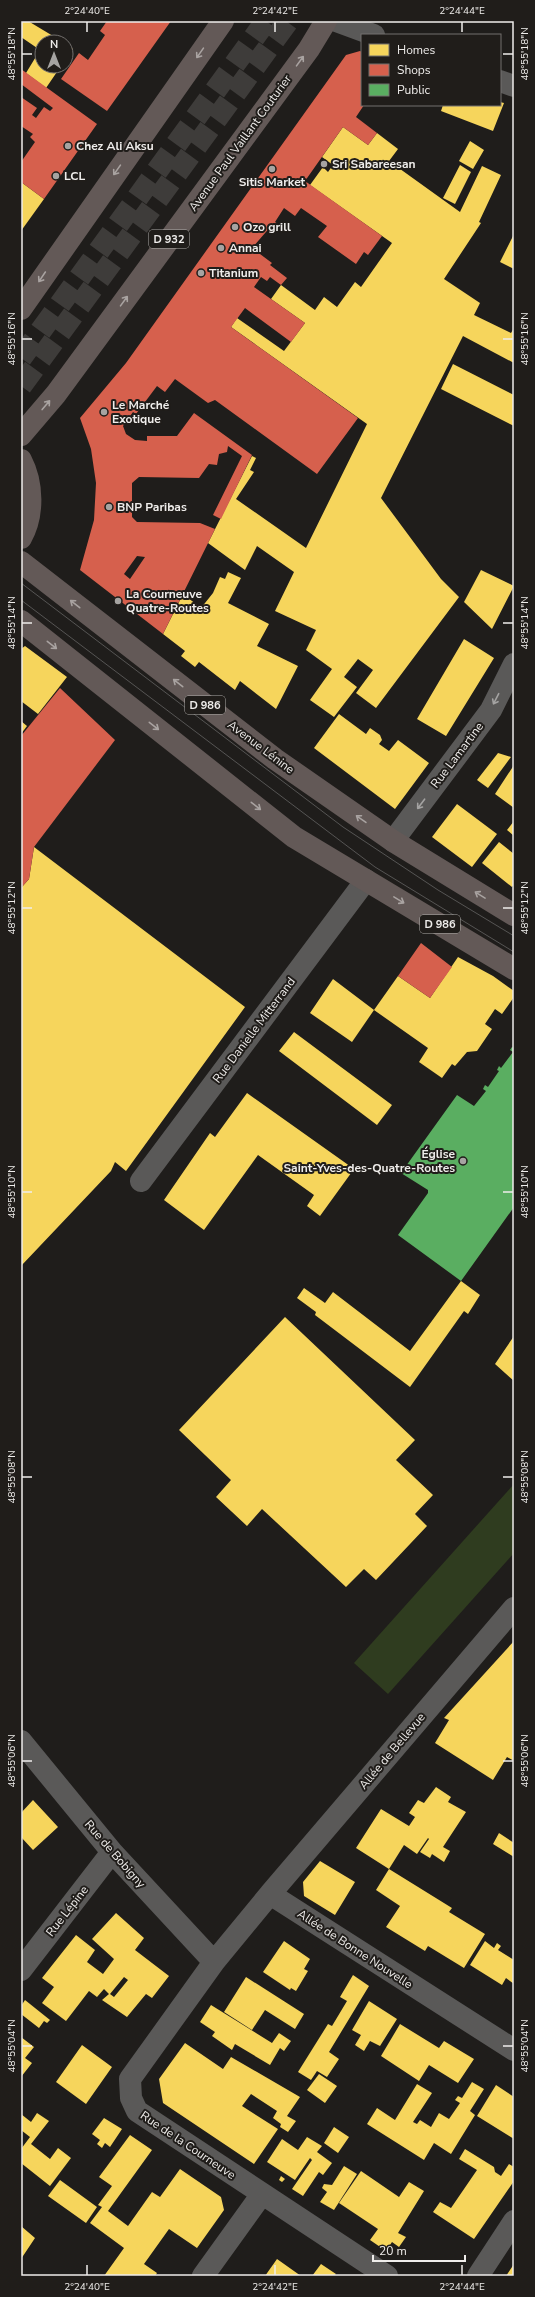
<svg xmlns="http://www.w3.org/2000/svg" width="535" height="2297" viewBox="0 0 535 2297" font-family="'Nunito Sans',sans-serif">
  <rect width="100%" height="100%" fill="#1f1d1b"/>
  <path fill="#2f3c1f" d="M514,1484v69l-126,141 -34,-31z"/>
  <path fill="#f6d55c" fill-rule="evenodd" d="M21,21h7l35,21h-21v24h19l-15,22 -20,-15 14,-23 -19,-13z
    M66,44l7,5 -7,9z
    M500,102l4,1 -11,28 -52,-20 2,-6h57z
    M343,127l25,18 9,-12 21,16 -9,12 71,51 22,-46 19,9 -22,47 2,1 -37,56 36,24 -6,12 37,18 3,-5v35l-51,-27 -82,162 60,81 18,18 -83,111 -20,-15 17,-23 -15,-11 -14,18 13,10 -23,30 -24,-17 22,-31 -26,-19 10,-20 -41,-19 19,-39 -37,-26 -12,24 -37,-27 44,-87 4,2 -6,12 4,2 -18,27 70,49 61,-124 -136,-97 6,-9 47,33 21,-28 -34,-24 10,-14 34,25 9,-13 13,10 18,-25 6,5 31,-44 -82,-58 13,-18 5,5 5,-7 -11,-8z
    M470,141l14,9 -11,19 -14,-8z
    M460,165l11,7 -16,32 -12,-6z
    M21,182l23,17 -23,32z
    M514,234v35l-14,-7z
    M453,364l61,31v31l-73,-37z
    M481,570l33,16 -22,43 -28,-27z
    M228,572l13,6 -13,25 41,21 -12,22 41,20 -22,43 -36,-28 -5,9 -36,-28 -4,5 -14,-11 4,-5 -22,-17 20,-40 18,14 12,-15 7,-16 5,2z
    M464,639l30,19 -48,78 -29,-17z
    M25,646l42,31 -29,37 -17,-13v-52z
    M339,714l27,20 4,-6 10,7 2,5 -3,4 10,7 9,-11 31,23 -34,46 -81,-61z
    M21,721l6,5 -6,8z
    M498,753l13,4 -23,31 -11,-8z
    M514,765v43l-19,-14z
    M457,804l40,30 -25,33 -40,-30z
    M514,821v15l-7,-6z
    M499,842l15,12v30l-2,3 -30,-24z
    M34,847l211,160 -119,164 -11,-9 -4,9 -90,95v-378l8,-9z
    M458,957l35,19 21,15v6l-12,17 -7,-5 -10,15 7,5 -15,22 -10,1 -12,14 -3,-2 -10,14 -23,-16 9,-14 -54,-38 24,-34 32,22z
    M333,979l41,31 -22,32 -42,-29z
    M294,1032l98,73 -15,20 -98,-74z
    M247,1093l107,76 -34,47 -13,-10 7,-11 -56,-40 -54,75 -40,-30 46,-67 5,4z
    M461,1281l19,14 -12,19 -4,-3 -54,76 -95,-72 1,-3 -19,-14 7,-10 21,15 8,-11 77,59z
    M285,1317l130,123 -19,20 37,35 -18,19 12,12 -51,54 -12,-11 -18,18 -84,-78 -15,17 -31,-29 15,-17 -52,-50z
    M514,1336v45l-19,-17z
    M514,1641v120l-7,-4 -14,23 -58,-37 14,-23 -5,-2z
    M436,1787l15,10 -3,5 18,10 -23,35 7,4 -6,11 -12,-8 -2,4 -10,-6 9,-13 -1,-1 -11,16 -13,-9 -15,24 -33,-21 25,-39 28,17 6,-9 -6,-4 9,-13 6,3z
    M33,1800l25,27 -25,23 -12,-13v-24z
    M499,1833l15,10v14l-21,-13z
    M320,1861l35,21 -20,33 -31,-19 -1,-14z
    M389,1869l63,39 -3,4 36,22 -21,34 -36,-22 -3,5 -39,-24 14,-21 -24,-16z
    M116,1913l28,25 -9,12 34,26 -17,22 -6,-4 -19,23 -25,-17 7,-6 -5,-5 -7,8 -8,-6 -23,30 -24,-18 12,-16 -12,-9 34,-43 19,15 -8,12 16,12 11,-15 -22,-20zM124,1977l4,3 -14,17 -4,-3z
    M284,1941l26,18 -6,10 4,2 -12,20 -5,-3 -1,2 -27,-18z
    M485,1941l9,7 3,-5 4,3 -3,4 16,10v24l-8,-6 -4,7 -32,-20z
    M353,1975l16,11 -40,66 10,7 -12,18 -10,-6 -6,9 -13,-8 30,-48 4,2 15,-25 -7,-4z
    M246,1977l58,37 -9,15 -30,-19 -13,20 -28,-18z
    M25,2000l25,20 -3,3 -3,-2 -5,7 -18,-14v-8z
    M369,2001l28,18 -17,27 -10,-5 -6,10 -9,-6 6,-10 -9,-5z
    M211,2005l61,38 7,-10 12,8 -7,10 -4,-3 -10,17 -35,-21 -3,6 -20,-14 3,-4 -15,-10z
    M400,2024l39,24 5,-7 30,18 -16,24 -29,-18 -10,16 -38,-25z
    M21,2037l13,10 -9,11 7,5 -11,14z
    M185,2043l38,26 8,-12 69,40 -13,19 9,5 -8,11 -8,-5 1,-3 -8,-6 4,-7 -26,-17 -9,12 36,23 -24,35 -91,-61 -4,-24z
    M82,2045l30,22 -26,37 -30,-22z
    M319,2074l18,12 -12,17 -18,-13z
    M472,2082l12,7 -14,22 5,4 -24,39 -17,-11 -10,17 -57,-36 10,-16 18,12 22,-36 15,9 -19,29 4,2 3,-4 11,7 8,-14 10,6 11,-16 -5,-3 3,-4 4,2z
    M496,2085l18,12v42l-37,-23z
    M37,2113l12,8 -18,23 19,15 8,-11 13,10 -21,28 -29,-23v-14l9,-12 -9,-7v-16l10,8z
    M104,2118l18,11 -12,18 -5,-4 -3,5 -5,-4 3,-4 -8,-6z
    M334,2127l15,10 -11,16 -14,-10z
    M130,2135l22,15 -44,61 20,15 24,-34 8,5 20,-28 41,28 3,13 -27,38 -28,-19 -25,35 13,9 -2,3h-51l20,-28 -34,-25 12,-16 -4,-2 14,-19 -13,-9z
    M307,2137l15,9 -5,6 15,11 -9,12 -4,-3 -16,24 -11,-7 20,-29 -2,-2 -15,22 -28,-18 15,-23 16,11z
    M465,2149l29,18 1,5 6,4 8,-12 5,3v14l-40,58 -41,-27 7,-10 11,6 26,-38 -18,-11z
    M344,2166l13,8 -23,36 -14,-8 7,-10 -5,-4 2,-4 8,1z
    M361,2171l38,26 10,-15 15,9 -26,42 8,4 -7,10 -7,-5 -6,9 -16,-11 8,-11 -39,-26z
    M281,2176l4,3 -3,3 -3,-2z
    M60,2180l37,27 -11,16 -38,-27z
    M21,2226l14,12 -14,21z
    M277,2259l24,17h-36z
    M321,2264l15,10 -2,2h-22z
    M514,2264v12h-8z"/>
  <path fill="#d6604d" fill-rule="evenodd" d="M107,21h64l-64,90 -46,-32 18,-26 9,7 17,-25 -5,-4z
    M360,51l2,1v53h2l-8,12 21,16 -9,12 -25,-18 -38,54 77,55 -14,19 -4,-3 -8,12 -38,-27 9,-11 -26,-18 -6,8 -11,-8 -9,14 10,7 -2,3 -11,-7 -20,23 20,15 -2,2 17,13 -6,7 -11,-8 -3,4 -6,-4 -7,10 51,36 -14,19 -46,-34 -14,19 127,91 -41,56 -102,-74 -7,3 -33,-24 -10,13 -8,-6 -21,28 -3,-2 -10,14 3,8 9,6 12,1v-5h30l17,-23 58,42 -31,64 -8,-4 29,-59 -14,-10 -1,6 -8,2 -2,11 -8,-1 -10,14 -60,-1 -7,6v34l5,5 63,1 15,6 -52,105 -83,-64 14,-50 2,-37 -5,-34 -11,-31 46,-55 220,-308zM137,556l8,1 -15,22 -6,-5z
    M21,69l76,55 -53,75 -23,-17v-20l14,-20 -5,-5 3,-3 -12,-8v-29l16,11 -5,7 4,3 8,-11 6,4 3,-3 -32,-24z
    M60,688l55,52 -81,107 -5,32 -8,9v-152z
    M421,943l31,24 -22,31 -32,-22z"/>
  <path fill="#5aae61" d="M512,1047l2,1v159l-53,74 -63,-46 30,-42v-3l-27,-17 56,-78 17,11 12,-15 -3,-2 2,-4 3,2 11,-16 -2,-1 2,-4 2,2 12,-16 -3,-2z"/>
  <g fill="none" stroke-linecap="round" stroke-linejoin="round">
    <path stroke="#3e3c3a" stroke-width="22" stroke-dasharray="22 11" stroke-linecap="butt" d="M21,358l245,-337
      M21,386l267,-365"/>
    <path stroke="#5a5958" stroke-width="22" d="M336,21l38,14
      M500,81l14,5
      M393,841l98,-131 23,-46
      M141,1181l225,-301
      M21,1741l91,111 102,110
      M270,1894l244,-286
      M21,1970l91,-118
      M203,2276l59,-82
      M387,2276l-250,-165 -6,-13 -1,-19 84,-117 56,-68 244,156
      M478,2276l36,-55"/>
    <path stroke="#635957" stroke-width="22" d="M21,309l202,-288
      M21,435l35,-41 253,-345 17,-28
      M21,460c12,23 13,55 0,78
      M21,562l254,197 118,82 121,74
      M21,621l273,216 220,132"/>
    <path stroke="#565554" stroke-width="1" d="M21,583l322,244 95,63 76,46
      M21,600l354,267 139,85"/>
  </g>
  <defs><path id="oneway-shaft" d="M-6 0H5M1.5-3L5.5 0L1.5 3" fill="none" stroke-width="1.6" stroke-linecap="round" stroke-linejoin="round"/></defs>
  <g stroke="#a9a3a1">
    <use href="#oneway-shaft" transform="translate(200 53) rotate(125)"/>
    <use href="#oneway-shaft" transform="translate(300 61) rotate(-54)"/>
    <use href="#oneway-shaft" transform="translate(117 170) rotate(125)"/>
    <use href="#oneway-shaft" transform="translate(42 277) rotate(124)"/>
    <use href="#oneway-shaft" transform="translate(124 301) rotate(-54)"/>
    <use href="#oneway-shaft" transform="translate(46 405) rotate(-50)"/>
    <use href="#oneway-shaft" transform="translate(75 604) rotate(-142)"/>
    <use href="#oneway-shaft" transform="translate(52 645) rotate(38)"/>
    <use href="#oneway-shaft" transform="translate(178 683) rotate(-142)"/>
    <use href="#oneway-shaft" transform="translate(154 726) rotate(38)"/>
    <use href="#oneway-shaft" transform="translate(256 806) rotate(38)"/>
    <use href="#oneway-shaft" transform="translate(361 819) rotate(-145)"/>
    <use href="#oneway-shaft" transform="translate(480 895) rotate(-148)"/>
    <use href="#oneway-shaft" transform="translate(399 900) rotate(31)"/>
  </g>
  <g stroke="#a4a3a2">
    <use href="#oneway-shaft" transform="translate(496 699) rotate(117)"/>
    <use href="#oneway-shaft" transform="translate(421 804) rotate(127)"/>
  </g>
  <path fill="none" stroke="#efedeb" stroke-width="1.5" d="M87,22v10M275,22v10M462,22v10M22,54h10M503,54h10M22,339h10M503,339h10M22,623h10M503,623h10M22,908h10M503,908h10M22,1192h10M503,1192h10M22,1477h10M503,1477h10M22,1761h10M503,1761h10M22,2046h10M503,2046h10M87,2265v10M275,2265v10M462,2265v10"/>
  <g fill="#a6a4a2" stroke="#201d1a" stroke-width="1.5">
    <circle cx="68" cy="146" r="4"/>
    <circle cx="324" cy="164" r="4"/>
    <circle cx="272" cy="169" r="4"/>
    <circle cx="56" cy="176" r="4"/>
    <circle cx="235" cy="227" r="4"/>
    <circle cx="221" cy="248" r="4"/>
    <circle cx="201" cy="273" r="4"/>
    <circle cx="104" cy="412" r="4"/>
    <circle cx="109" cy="507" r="4"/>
    <circle cx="118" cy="601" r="4"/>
    <circle cx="463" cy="1161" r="4"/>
  </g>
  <g text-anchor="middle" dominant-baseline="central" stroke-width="4" stroke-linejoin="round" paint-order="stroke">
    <g fill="#201d1a" stroke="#b1afac" stroke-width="1">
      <rect x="149" y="230" width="40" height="18" rx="3"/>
      <rect x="185" y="696" width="40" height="18" rx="3"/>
      <rect x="420" y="915" width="40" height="18" rx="3"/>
    </g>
    <g font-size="11" font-weight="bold" fill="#efedeb">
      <text x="169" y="239">D 932</text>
      <text x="205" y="705">D 986</text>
      <text x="440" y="924">D 986</text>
    </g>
    <g font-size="12" fill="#efedeb" stroke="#201d1a">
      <text transform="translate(240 143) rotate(-54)">Avenue Paul Vaillant Couturier</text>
      <text transform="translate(261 747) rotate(37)">Avenue Lénine</text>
      <text transform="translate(457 755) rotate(-53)">Rue Lamartine</text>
      <text transform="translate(254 1030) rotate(-53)">Rue Danielle Mitterrand</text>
      <text transform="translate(392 1751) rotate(-50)">Allée de Bellevue</text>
      <text transform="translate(115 1854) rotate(49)">Rue de Bobigny</text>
      <text transform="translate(67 1911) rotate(-52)">Rue Lépine</text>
      <text transform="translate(355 1949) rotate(33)">Allée de Bonne Nouvelle</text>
      <text transform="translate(188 2145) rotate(34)">Rue de la Courneuve</text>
    </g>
    <g font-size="12" font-weight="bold" fill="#efedeb" stroke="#201d1a" text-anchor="start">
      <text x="76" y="146">Chez Ali Aksu</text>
      <text x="332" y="164">Sri Sabareesan</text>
      <text x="64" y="176">LCL</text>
      <text x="272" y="182" text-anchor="middle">Sitis Market</text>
      <text x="243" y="227">Ozo grill</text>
      <text x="229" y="248">Annai</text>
      <text x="209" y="273">Titanium</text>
      <text x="112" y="405">Le Marché<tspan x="112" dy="14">Exotique</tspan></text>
      <text x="117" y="507">BNP Paribas</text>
      <text x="126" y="594">La Courneuve<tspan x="126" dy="14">Quatre-Routes</tspan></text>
      <text x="455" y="1154" text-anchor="end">Église<tspan x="455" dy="14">Saint-Yves-des-Quatre-Routes</tspan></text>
    </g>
  </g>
  <rect width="535" height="2297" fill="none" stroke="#201d1a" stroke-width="44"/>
  <rect x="361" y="34" width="140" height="72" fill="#201d1a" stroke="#73706e"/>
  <rect x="369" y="44" width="20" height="12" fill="#f6d55c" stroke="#73706e"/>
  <text x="397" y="54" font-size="12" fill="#efedeb">Homes</text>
  <rect x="369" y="64" width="20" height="12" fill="#d6604d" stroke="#73706e"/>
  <text x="397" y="74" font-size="12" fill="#efedeb">Shops</text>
  <rect x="369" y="84" width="20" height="12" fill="#5aae61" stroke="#73706e"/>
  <text x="397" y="94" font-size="12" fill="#efedeb">Public</text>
  <g transform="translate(54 54)"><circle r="19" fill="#201d1a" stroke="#73706e"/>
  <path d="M0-3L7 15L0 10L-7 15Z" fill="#a6a4a2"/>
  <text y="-6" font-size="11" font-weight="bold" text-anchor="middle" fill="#efedeb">N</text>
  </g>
  <path d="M373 2255v6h92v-6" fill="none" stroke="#efedeb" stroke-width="2"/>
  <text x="379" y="2255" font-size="12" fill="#efedeb" stroke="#201d1a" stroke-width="3" paint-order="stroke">20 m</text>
  <rect x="22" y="22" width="491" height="2253" fill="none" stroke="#efedeb" stroke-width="1.5"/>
  <g font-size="10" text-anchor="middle" fill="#efedeb">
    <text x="87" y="14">2°24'40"E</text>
    <text x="275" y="14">2°24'42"E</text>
    <text x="462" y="14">2°24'44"E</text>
    <text transform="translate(11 54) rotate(-90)" y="4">48°55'18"N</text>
    <text transform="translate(524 54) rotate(-90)" y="4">48°55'18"N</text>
    <text transform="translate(11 339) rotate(-90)" y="4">48°55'16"N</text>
    <text transform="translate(524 339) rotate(-90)" y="4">48°55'16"N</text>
    <text transform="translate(11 623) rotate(-90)" y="4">48°55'14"N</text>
    <text transform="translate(524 623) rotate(-90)" y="4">48°55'14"N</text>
    <text transform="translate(11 908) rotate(-90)" y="4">48°55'12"N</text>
    <text transform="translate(524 908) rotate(-90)" y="4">48°55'12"N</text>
    <text transform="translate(11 1192) rotate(-90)" y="4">48°55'10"N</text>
    <text transform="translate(524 1192) rotate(-90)" y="4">48°55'10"N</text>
    <text transform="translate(11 1477) rotate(-90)" y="4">48°55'08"N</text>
    <text transform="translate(524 1477) rotate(-90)" y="4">48°55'08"N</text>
    <text transform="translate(11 1761) rotate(-90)" y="4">48°55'06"N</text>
    <text transform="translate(524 1761) rotate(-90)" y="4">48°55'06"N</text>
    <text transform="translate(11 2046) rotate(-90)" y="4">48°55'04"N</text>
    <text transform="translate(524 2046) rotate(-90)" y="4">48°55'04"N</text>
    <text x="87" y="2290">2°24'40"E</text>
    <text x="275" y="2290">2°24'42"E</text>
    <text x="462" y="2290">2°24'44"E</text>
  </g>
</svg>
